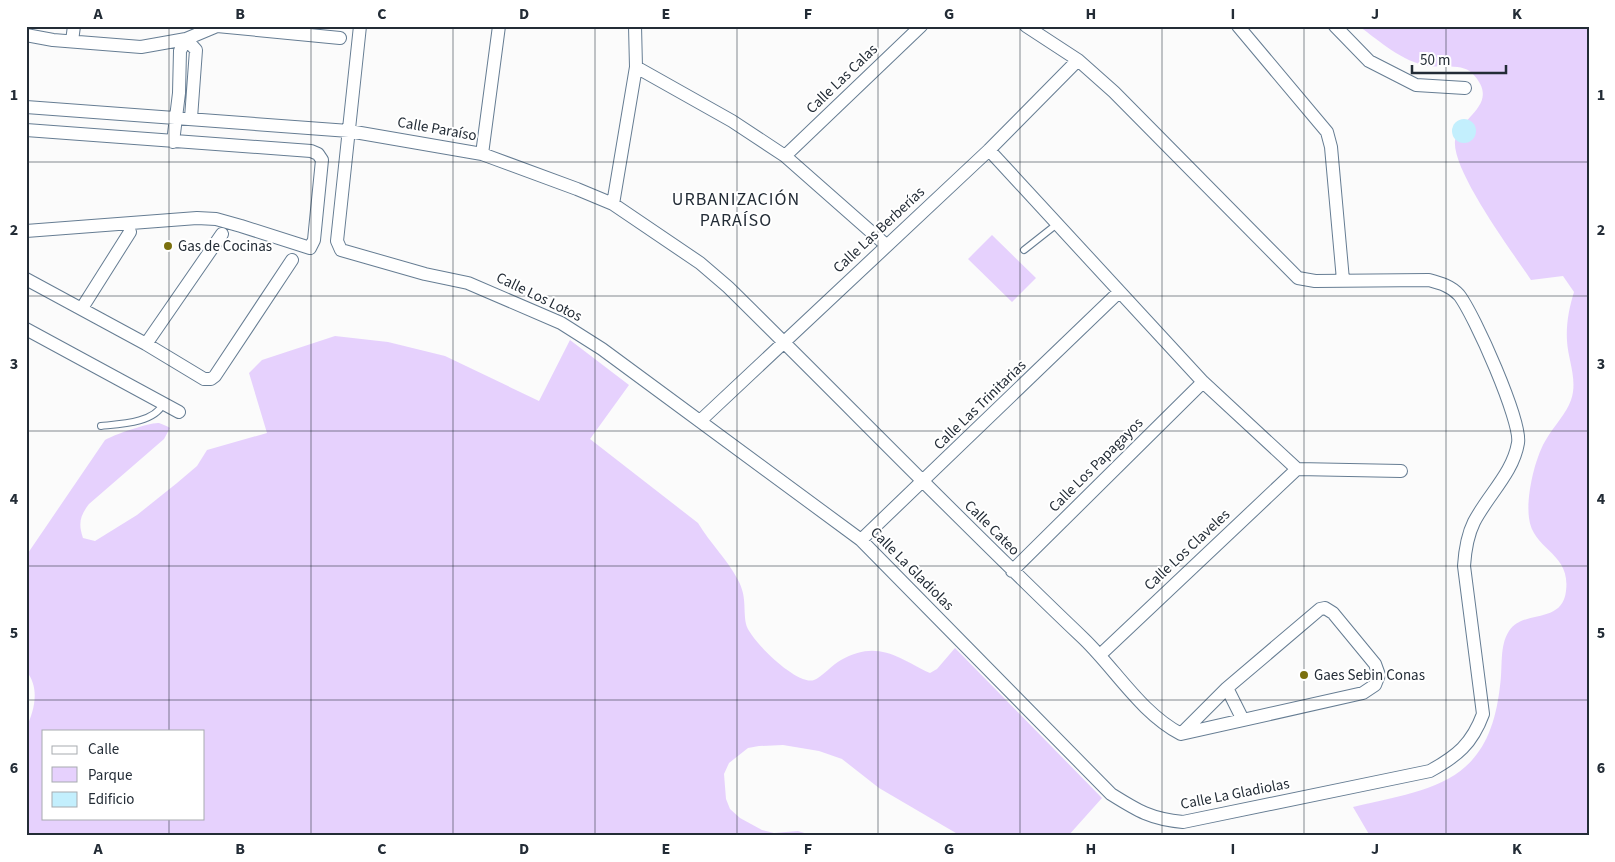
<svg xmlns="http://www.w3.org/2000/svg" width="1615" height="862" viewBox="0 0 1615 862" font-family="'Source Sans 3',sans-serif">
  <rect width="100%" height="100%" fill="#fbfbfb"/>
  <path fill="#e6d1fd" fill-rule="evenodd" d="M1359,26h230v810h-219l-17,-29c81,-19 136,-23 147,-121 3,-18 -1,-40 9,-55 14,-22 53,-6 57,-40 5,-39 -33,-40 -37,-73 -3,-21 6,-62 18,-80 7,-12 19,-24 24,-38 7,-20 -3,-40 -4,-59 -1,-17 2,-33 7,-49l-11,-16 -32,4c-18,-27 -79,-109 -76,-139 3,-24 48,-36 17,-68 -10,-10 -32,-5 -44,-7 -25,-4 -49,-25 -69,-40z
    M992,235l44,43 -24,24 -44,-43z
    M335,336l53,6 57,14 94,45 31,-61 59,45 -39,54 108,84c12,20 29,36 40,57 9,17 5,27 8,44 3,15 51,62 68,56 7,-2 19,-16 27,-20 37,-21 57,-2 89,13l7,-4 18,-21 147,150 -34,38h-107l-82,-48 -37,-29 -23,-8 -36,-6 -24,1 -11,2 -19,15 -5,11 2,25 4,10 10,9 22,12 12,3 24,-2 16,5h-788v-108c9,-18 14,-41 0,-57v-115l79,-116c8,-5 45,-18 54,-17 3,1 8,3 11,5l-6,11 -75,65c-9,12 -11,19 -6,34l12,3 42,-26 40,-32 20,-17 10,-16 60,-17 -18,-60 13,-13zM44,731h160v87h-160z"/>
  <path fill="#c3effd" d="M1452 131a12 12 0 1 1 24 0a12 12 0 1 1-24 0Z"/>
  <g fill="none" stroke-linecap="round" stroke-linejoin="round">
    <g stroke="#667d93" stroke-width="8">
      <path id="service" d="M1024,250l33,-26
        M101,426c19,-2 53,-3 62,-22"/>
    </g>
    <g stroke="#667d93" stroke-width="14">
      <path id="minor" d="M360,26l-23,215 4,9 84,24 43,9 93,40 41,26 259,191 250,254c27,17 40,25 72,28l247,-51c27,-15 42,-27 53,-57l-19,-148c1,-15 3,-30 10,-44 14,-27 39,-49 44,-79 4,-21 -44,-129 -59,-148 -8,-9 -19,-12 -30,-15l-114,1 -17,-3 -184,-186 -36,-32 -52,-34
        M1238,26l89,106 4,15 12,133
        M1335,26l34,35 47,24 49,3
        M26,35l27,5 88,7 45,-8 31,-13 123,12
        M72,41l2,-15
        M636,67l96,54 53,35 101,89
        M26,107l323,24 133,23 95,35 36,15 87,59 28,24c119,117 235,237 356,352 32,31 57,74 97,95l182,-41 12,-8 4,-10 -4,-11 -42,-51 -8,-5 -5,1 -93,79 -46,46
        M26,130l285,21 7,3 4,6 -8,80 -4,8 -69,-22 -25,-7 -19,-1 -171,13
        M173,142l6,-49 1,-42 6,-12 10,11 -5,68
        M989,150l214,232 94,87 104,2
        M482,154l17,-128
        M785,156l136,-130
        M613,204l23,-137 -1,-41
        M26,279l120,65 58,35h7l4,-3 77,-116
        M82,308l48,-76
        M26,329l153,83
        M146,344l76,-110
        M700,421l289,-271 89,-90
        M861,540l258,-248
        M1012,571l191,-189
        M1100,655l197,-186
        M1227,688l16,32"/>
    </g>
    <use href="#service" stroke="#fff" stroke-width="6"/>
    <use href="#minor" stroke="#fff" stroke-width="12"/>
  </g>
  <path fill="none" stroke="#232c36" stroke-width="1" stroke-opacity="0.55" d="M169,26v705M311,26v810M453,26v810M595,26v810M737,26v810M878,26v810M1020,26v810M1162,26v810M1304,26v810M1446,26v810M26,162h1563M26,296h1563M26,431h1563M26,566h1563M26,700h1563M169,818v18"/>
  <g fill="#7b700f" stroke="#fff" stroke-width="2">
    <circle cx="168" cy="246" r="5"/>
    <circle cx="1304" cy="675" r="5"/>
  </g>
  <g text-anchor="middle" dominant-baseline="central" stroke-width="4" stroke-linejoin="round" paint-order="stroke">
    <g font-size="15" fill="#232c36" stroke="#fff">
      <text transform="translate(842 79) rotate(-44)">Calle Las Calas</text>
      <text transform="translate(437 129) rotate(10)">Calle Paraíso</text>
      <text transform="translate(879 230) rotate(-43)">Calle Las Berberías</text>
      <text transform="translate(539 297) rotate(26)">Calle Los Lotos</text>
      <text transform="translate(980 405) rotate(-44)">Calle Las Trinitarias</text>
      <text transform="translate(1096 465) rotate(-45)">Calle Los Papagayos</text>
      <text transform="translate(992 528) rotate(45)">Calle Cateo</text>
      <text transform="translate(1187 550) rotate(-43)">Calle Los Claveles</text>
      <text transform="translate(912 569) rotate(45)">Calle La Gladiolas</text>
      <text transform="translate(1235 794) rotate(-11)">Calle La Gladiolas</text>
    </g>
    <g font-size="15" fill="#232c36" stroke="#fff" text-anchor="start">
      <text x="178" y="246">Gas de Cocinas</text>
      <text x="1314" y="675">Gaes Sebin Conas</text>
    </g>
    <g font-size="18" letter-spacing="1" fill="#232c36" stroke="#fff">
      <text x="736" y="199">URBANIZACIÓN<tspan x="736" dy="21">PARAÍSO</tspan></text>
    </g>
  </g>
  <rect width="1615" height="862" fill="none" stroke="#ffffff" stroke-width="55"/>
  <rect x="42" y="730" width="162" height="90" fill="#ffffff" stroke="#a7abaf"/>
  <rect x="52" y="746" width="25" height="8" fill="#ffffff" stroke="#a7abaf"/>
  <text x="88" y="754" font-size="15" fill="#232c36">Calle</text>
  <rect x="52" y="767" width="25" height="15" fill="#e6d1fd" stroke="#a7abaf"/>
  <text x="88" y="780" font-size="15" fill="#232c36">Parque</text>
  <rect x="52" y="792" width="25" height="15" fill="#c3effd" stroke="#a7abaf"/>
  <text x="88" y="804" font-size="15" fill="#232c36">Edificio</text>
  <path d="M1412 65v8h94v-8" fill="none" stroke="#232c36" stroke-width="2.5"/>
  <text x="1420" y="65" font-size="15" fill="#232c36" stroke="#ffffff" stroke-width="4" paint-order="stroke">50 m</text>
  <rect x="28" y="28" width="1560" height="806" fill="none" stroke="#232c36" stroke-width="2"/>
  <g font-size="16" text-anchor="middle" font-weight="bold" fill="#232c36">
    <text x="98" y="19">A</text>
    <text x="240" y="19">B</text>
    <text x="382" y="19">C</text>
    <text x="524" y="19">D</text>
    <text x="666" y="19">E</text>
    <text x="808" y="19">F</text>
    <text x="949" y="19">G</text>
    <text x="1091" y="19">H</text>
    <text x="1233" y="19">I</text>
    <text x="1375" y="19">J</text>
    <text x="1517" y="19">K</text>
    <text x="14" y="100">1</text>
    <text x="1601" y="100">1</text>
    <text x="14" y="235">2</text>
    <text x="1601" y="235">2</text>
    <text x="14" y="369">3</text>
    <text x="1601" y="369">3</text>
    <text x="14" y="504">4</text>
    <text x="1601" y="504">4</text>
    <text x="14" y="638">5</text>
    <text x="1601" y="638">5</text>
    <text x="14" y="773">6</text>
    <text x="1601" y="773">6</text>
    <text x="98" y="854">A</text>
    <text x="240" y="854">B</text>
    <text x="382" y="854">C</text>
    <text x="524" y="854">D</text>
    <text x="666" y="854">E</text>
    <text x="808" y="854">F</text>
    <text x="949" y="854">G</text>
    <text x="1091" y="854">H</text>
    <text x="1233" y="854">I</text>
    <text x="1375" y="854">J</text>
    <text x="1517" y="854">K</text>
  </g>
</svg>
